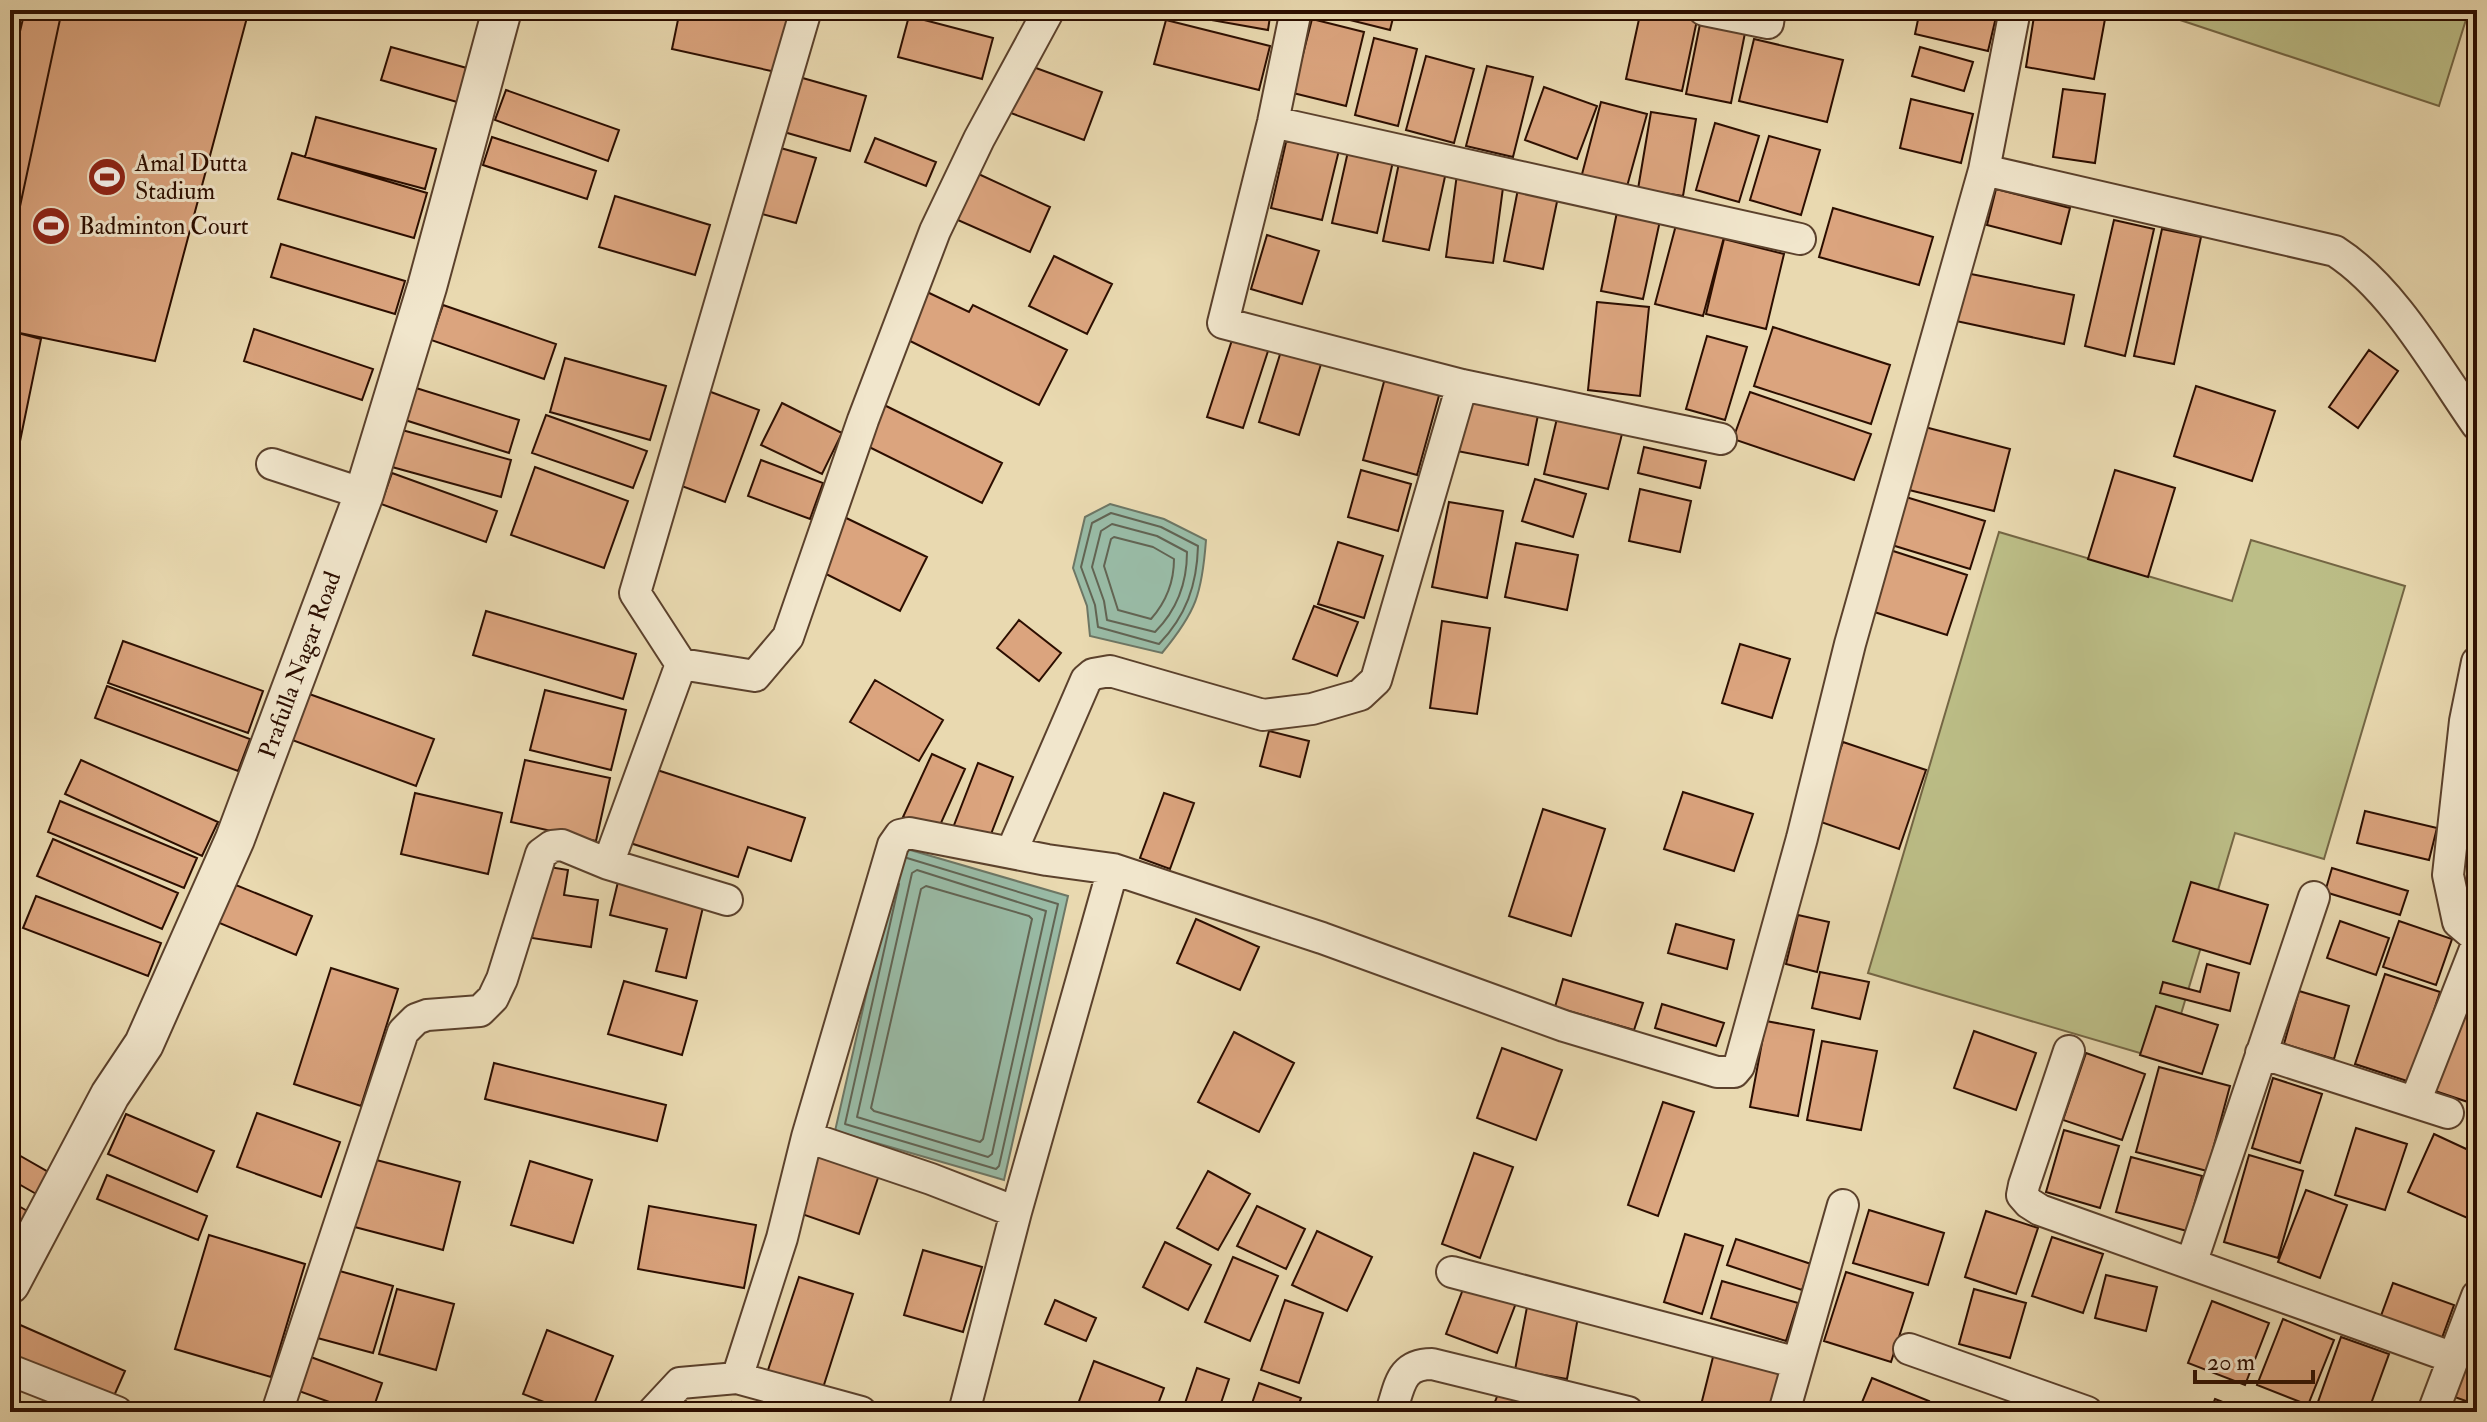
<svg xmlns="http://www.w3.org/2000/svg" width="2487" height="1422" viewBox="0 0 2487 1422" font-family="'IM FELL Double Pica',serif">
  <rect width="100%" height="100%" fill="#e9d9b0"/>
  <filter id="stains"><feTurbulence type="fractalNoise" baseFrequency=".0025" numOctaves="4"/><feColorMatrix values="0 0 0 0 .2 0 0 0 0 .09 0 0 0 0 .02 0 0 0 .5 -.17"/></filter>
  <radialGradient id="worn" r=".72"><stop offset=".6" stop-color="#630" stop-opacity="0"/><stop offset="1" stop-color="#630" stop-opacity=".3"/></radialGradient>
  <path fill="#bcbe87" stroke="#746644" stroke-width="2" d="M2150,10h319l-30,96z
    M1999,532l233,69 19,-61 154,46 -81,273 -89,-26 -68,228 -299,-88z"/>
  <path fill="#99bba6" stroke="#6d7664" stroke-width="2" d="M1110,504l54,15 42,21c-4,54 -10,72 -44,113l-72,-17 -3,-30 -14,-38 12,-51z
    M900,847l168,49 -64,284 -169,-49z"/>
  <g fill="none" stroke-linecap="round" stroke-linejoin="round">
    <path stroke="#626453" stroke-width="2" d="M1111,513l50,14 37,19c-1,39 -12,70 -39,98l-61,-17 -3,-22 -14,-38 11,-44z
      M1112,524l45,12 30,16c0,31 -10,58 -32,80l-48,-12 -3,-19 -12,-34 9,-36z
      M1114,537l39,10 21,12c0,23 -8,43 -23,60l-33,-9 -14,-44 7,-27z
      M917,870l129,41 -54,243 -4,3 -131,-40 55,-244z
      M899,884l-54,240 151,45 3,-3 59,-262 -151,-46
      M926,886l103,30 3,3 -49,220 -3,3 -106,-31 -3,-3 50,-219z"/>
  </g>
  <path fill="#dba47e" stroke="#2c0e00" stroke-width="2" d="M25,10h37l-52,243v-179z
    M62,10h187l-94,351 -145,-30v-78z
    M680,10h109l-13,62 -104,-23z
    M978,10h40l-2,10z
    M1183,10h88l-3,20 -85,-15z
    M1310,10h85l-5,20z
    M1641,10l56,10 -15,71 -56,-12z
    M1920,10h48l28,7 -8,34 -73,-17z
    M2035,10h19l51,9 -11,60 -68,-12z
    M909,16l84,22 -11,41 -84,-22z
    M1312,19l52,13 -18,74 -53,-13z
    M1166,20l104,26 -11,44 -105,-26z
    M1700,24l45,9 -14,70 -45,-9z
    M1374,38l43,11 -19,77 -43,-11z
    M1754,39l89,21 -16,62 -88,-21z
    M391,47l83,23 -10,34 -83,-24z
    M1920,47l53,15 -9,29 -52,-15z
    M1426,56l48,13 -20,74 -48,-13z
    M1025,64l77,28 -18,48 -76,-28z
    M1487,66l46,11 -20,80 -47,-11z
    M792,75l74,21 -16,55 -73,-21z
    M1544,87l53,19 -20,53 -52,-19z
    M2063,89l42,5 -10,69 -42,-6z
    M506,90l113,40 -11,31 -113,-41z
    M1911,99l62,15 -12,49 -61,-15z
    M1601,102l46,12 -21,76 -45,-12z
    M1651,112l45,7 -13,77 -45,-7z
    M316,117l120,32 -11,40 -120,-32z
    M1715,123l44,13 -20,66 -43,-12z
    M1289,129l52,13 -19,78 -51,-12z
    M1769,136l51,14 -19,65 -51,-15z
    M492,137l104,34 -9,28 -104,-34z
    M875,138l61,24 -10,24 -61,-24z
    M770,145l46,13 -20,65 -45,-12z
    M1349,147l45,10 -17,76 -45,-10z
    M292,153l135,40 -13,45 -136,-39z
    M1399,163l47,9 -17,78 -46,-9z
    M972,171l78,36 -20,45 -79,-35z
    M1457,174l47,6 -11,83 -47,-6z
    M1518,189l40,8 -15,72 -39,-8z
    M1996,189l74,19 -9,36 -74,-19z
    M615,196l95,29 -15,50 -96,-28z
    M1618,207l43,9 -18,83 -42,-8z
    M1833,208l100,29 -14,48 -100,-28z
    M2114,220l40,9 -29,127 -40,-10z
    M1676,225l48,12 -21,79 -48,-12z
    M2162,229l39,8 -27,127 -40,-8z
    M1267,235l52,16 -17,53 -51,-15z
    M1724,239l60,15 -18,75 -60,-15z
    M281,244l124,37 -10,33 -124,-37z
    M1054,256l58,28 -25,50 -58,-28z
    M1966,273l108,22 -10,49 -108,-23z
    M925,291l44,21 4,-7 94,45 -28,55 -137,-68z
    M1597,302l52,5 -9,89 -52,-6z
    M443,305l113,39 -12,35 -113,-39z
    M1773,327l117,38 -19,59 -117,-38z
    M254,329l119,40 -11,31 -118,-39z
    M10,331l31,8 -31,151z
    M1707,336l40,11 -22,73 -39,-11z
    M1233,337l36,11 -26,80 -36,-11z
    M1282,348l40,13 -23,74 -40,-13z
    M2369,350l29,21 -40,57 -29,-21z
    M565,358l101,28 -16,54 -100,-28z
    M1385,378l55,14 -23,83 -54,-15z
    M2196,386l79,25 -23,70 -78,-25z
    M416,388l103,32 -10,33 -104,-33z
    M703,389l56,21 -34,92 -57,-21z
    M1750,392l121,42 -17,46 -121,-41z
    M1463,395l76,15 -11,55 -76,-15z
    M782,403l60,30 -20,41 -61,-29z
    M880,403l122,60 -20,40 -121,-60z
    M1558,414l65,16 -15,59 -64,-15z
    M546,415l101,36 -14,37 -101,-35z
    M1917,425l93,24 -16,62 -93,-23z
    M402,430l109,30 -10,37 -109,-30z
    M1644,447l62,14 -6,27 -62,-15z
    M761,460l62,23 -13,36 -62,-23z
    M535,467l93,34 -24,67 -93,-33z
    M1361,470l50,14 -13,47 -50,-14z
    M2115,470l60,18 -27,89 -60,-18z
    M392,473l105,38 -11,31 -105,-38z
    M1535,479l51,15 -13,43 -51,-16z
    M1640,489l51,12 -11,51 -51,-11z
    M1896,494l89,27 -15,48 -88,-27z
    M1449,502l54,9 -16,87 -55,-11z
    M840,515l87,42 -27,54 -86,-43z
    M1338,542l45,14 -19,62 -46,-14z
    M1516,543l62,12 -11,55 -62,-13z
    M1887,549l80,26 -20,60 -79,-25z
    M1314,606l44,16 -21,54 -44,-17z
    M486,611l150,43 -13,45 -150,-44z
    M1019,620l42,33 -22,28 -42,-33z
    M1442,621l48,7 -13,86 -47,-6z
    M123,641l140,50 -15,42 -140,-50z
    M1740,644l50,15 -18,59 -50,-15z
    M875,680l68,40 -24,41 -69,-39z
    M107,686l143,53 -12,32 -143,-53z
    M545,690l81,20 -15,60 -81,-20z
    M301,691l133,48 -18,47 -132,-49z
    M1269,731l40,10 -9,36 -40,-11z
    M1843,742l83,28 -27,79 -84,-29z
    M932,754l33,15 -28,63 -34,-15z
    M81,760l137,62 -16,34 -137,-62z
    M525,760l85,18 -14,63 -85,-19z
    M978,763l35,14 -27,70 -35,-14z
    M2477,766v24l-7,-2z
    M654,769l151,49 -14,43 -43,-14 -10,30 -108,-34z
    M1683,792l70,22 -19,57 -70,-22z
    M415,793l87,20 -14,61 -87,-20z
    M1164,793l30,10 -24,66 -30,-11z
    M60,801l137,57 -13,30 -136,-56z
    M1543,809l62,20 -34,107 -62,-20z
    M2365,811l72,17 -8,32 -72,-17z
    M53,839l125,54 -16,36 -125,-53z
    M543,866l25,4 -4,25 34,5 -7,47 -59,-9z
    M2332,868l76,23 -8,24 -75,-23z
    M226,881l86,35 -16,39 -86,-36z
    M618,882l86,21 -18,75 -30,-7 11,-42 -57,-14z
    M2191,882l77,23 -18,59 -77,-23z
    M36,896l125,47 -13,33 -125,-48z
    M1798,915l31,7 -12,50 -31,-8z
    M1196,919l63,28 -19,43 -63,-27z
    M2340,921l49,17 -13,37 -49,-17z
    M2399,921l53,18 -16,46 -53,-18z
    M1676,924l58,16 -7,29 -59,-16z
    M2207,964l32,9 -9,38 -70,-18 3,-11 37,10z
    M331,968l67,21 -37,117 -67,-22z
    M1820,972l49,10 -9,37 -48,-11z
    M2385,974l55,18 -30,90 -55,-18z
    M1563,979l80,24 -9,27 -79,-23z
    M624,981l73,20 -15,54 -74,-21z
    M2299,991l50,15 -15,53 -50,-15z
    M2465,998l12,3v104l-42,-14z
    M1662,1004l62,19 -8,23 -61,-18z
    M2156,1006l62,19 -16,49 -62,-19z
    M1766,1021l48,9 -16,86 -48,-9z
    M1974,1031l62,22 -20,57 -62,-22z
    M1234,1032l60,31 -35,69 -61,-30z
    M1822,1041l55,10 -16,79 -54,-10z
    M1502,1048l60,22 -26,70 -59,-22z
    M2086,1053l59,21 -23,66 -59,-20z
    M494,1063l172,42 -9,36 -172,-42z
    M2159,1067l71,19 -23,85 -71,-19z
    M2273,1078l49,16 -22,69 -48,-15z
    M1663,1102l31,10 -36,104 -30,-11z
    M257,1113l83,29 -19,55 -84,-30z
    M126,1114l88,37 -17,41 -89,-38z
    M2356,1128l51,16 -22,66 -50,-15z
    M2064,1130l55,16 -19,62 -54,-16z
    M2434,1134l43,20v55l-5,11 -64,-28z
    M10,1150l40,23 -12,22 -28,-16z
    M1474,1153l39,14 -33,91 -38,-14z
    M816,1154l63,21 -20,59 -63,-22z
    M2249,1155l54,16 -25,87 -54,-16z
    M365,1157l95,25 -17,68 -96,-25z
    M2131,1157l71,19 -15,55 -71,-19z
    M530,1161l62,19 -19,63 -62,-18z
    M1208,1171l42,23 -32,56 -41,-22z
    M107,1175l100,41 -9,24 -101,-41z
    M2306,1190l41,15 -27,73 -42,-16z
    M10,1201l19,11 -13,21 -6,-3z
    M649,1206l107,19 -12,63 -106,-19z
    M1257,1206l48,23 -19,40 -49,-23z
    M1869,1210l75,23 -16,52 -75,-22z
    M1986,1211l52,17 -22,66 -51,-17z
    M1317,1231l55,26 -25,54 -55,-26z
    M1685,1234l38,12 -21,68 -38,-12z
    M209,1235l96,29 -34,113 -96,-28z
    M2052,1237l51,17 -20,59 -51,-17z
    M1736,1239l75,25 -9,26 -75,-25z
    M1165,1242l46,23 -23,45 -45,-23z
    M923,1250l59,17 -19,65 -59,-17z
    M1233,1257l45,19 -28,65 -45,-19z
    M329,1268l64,18 -20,67 -63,-17z
    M1846,1272l67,21 -22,69 -67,-21z
    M2106,1275l51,12 -11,44 -51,-13z
    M799,1277l54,17 -31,97 -55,-18z
    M1722,1281l76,22 -12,38 -75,-23z
    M2393,1283l61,22 -15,41 -61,-22z
    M1465,1284l51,19 -19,50 -51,-19z
    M397,1289l57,15 -18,66 -57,-16z
    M1974,1289l52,14 -16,55 -51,-14z
    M1055,1300l41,18 -10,23 -41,-17z
    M1285,1300l38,13 -24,70 -38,-13z
    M2212,1301l57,22 -24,62 -57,-22z
    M1527,1307l51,10 -11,62 -52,-9z
    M2283,1319l51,21 -26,65 -51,-20z
    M18,1324l107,47 -15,34 -100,-44v-20z
    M547,1330l66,26 -22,56h-21l-47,-18z
    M2341,1337l48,17 -21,58h-23l-27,-10z
    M2466,1349l11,4v52l-28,-10z
    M1714,1353l68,17 -11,42h-59l-12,-3z
    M308,1356l74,27 -10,29h-15l-61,-22z
    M1094,1361l70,27 -9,24h-57l-20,-8z
    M1197,1368l32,11 -11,33h-36z
    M1872,1378l57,23 -5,11h-66z
    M1259,1383l42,15 -5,14h-47z
    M1500,1389l56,19 -2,4h-63z
    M2215,1399l33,13h-38z
    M732,1402l42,10h-45z
    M292,1404l22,8h-25z"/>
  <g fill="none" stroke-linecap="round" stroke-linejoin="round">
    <g stroke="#5b412c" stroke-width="34">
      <path id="minor" d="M1296,10l-23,112 -50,201 239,62 259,54
        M1704,10l64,13 2,-13
        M2015,10l-31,160 351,81c59,38 102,117 142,174
        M1273,122l527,117
        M272,464l92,30
        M2477,662l-12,59 -17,154 10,47 19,16
        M681,664l-46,-71 171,-583
        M1011,853l75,-173 7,-6 17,-3 153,44 49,-6 48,-14 16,-15 86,-295
        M608,864l73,-200 74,12 33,-39 75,-217 72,-189 44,-92 70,-129
        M2069,1051l-45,134 -2,10 7,8 11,7 414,148
        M2261,1053l187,60
        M2415,1102l62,-158
        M1016,1212l-85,-33 -124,-42 86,-292 7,-10 9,-2 138,27 66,9 209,69 242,88 153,46h17l5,-6 63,-228 48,-194 134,-474
        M2191,1264l123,-367
        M1452,1272l346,91
        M1909,1349l178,63
        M10,1370l107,42
        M737,1378l45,-140 25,-101
        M277,1412l126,-380 13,-13 11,-4 53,-4 13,-13 9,-19 39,-125 11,-8 10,-1 46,19 119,36
        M653,1412l27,-29 57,-5 124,34
        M964,1412l52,-200 97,-343
        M1391,1412c9,-26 9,-48 41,-48l196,48
        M1784,1412l59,-207
        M2433,1412l44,-116"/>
    </g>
    <g stroke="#5b412c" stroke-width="42">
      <path id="tertiary" d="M10,1284l100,-189 34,-51 91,-205 129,-345 63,-207 75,-277"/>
    </g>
    <use href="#minor" stroke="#f1e6cc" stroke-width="30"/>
    <use href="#tertiary" stroke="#f1e6cc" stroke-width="38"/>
  </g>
  <defs>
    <g id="stadium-disc" transform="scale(2)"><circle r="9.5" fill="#8f2418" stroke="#f1e6cc"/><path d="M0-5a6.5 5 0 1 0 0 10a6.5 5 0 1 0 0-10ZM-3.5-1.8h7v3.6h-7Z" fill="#fff"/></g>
  </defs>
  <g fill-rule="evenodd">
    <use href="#stadium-disc" x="107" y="177"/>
    <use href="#stadium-disc" x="51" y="226"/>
  </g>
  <g text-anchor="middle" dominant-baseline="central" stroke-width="6" stroke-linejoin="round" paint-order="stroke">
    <g font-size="24" fill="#2c0e00" stroke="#f1e6cc" text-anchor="start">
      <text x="135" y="163">Amal Dutta<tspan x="135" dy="28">Stadium</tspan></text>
      <text x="79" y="226">Badminton Court</text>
    </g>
    <g font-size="24" fill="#2c0e00" stroke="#f1e6cc">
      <text transform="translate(300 665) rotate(-70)">Prafulla Nagar Road</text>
    </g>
  </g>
  <rect width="2487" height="1422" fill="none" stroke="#e9d9b0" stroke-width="40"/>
  <rect x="12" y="12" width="2463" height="1398" fill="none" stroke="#2c0e00" stroke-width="4"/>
  <rect x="20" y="20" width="2447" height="1382" fill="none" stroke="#2c0e00" stroke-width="2"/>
  <path d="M2195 1370v12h118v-12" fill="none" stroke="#2c0e00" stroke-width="4"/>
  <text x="2207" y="1370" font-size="24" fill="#2c0e00" stroke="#f1e6cc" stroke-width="6" paint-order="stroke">20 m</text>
  <rect width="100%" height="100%" filter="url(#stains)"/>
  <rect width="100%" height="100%" fill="url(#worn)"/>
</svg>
